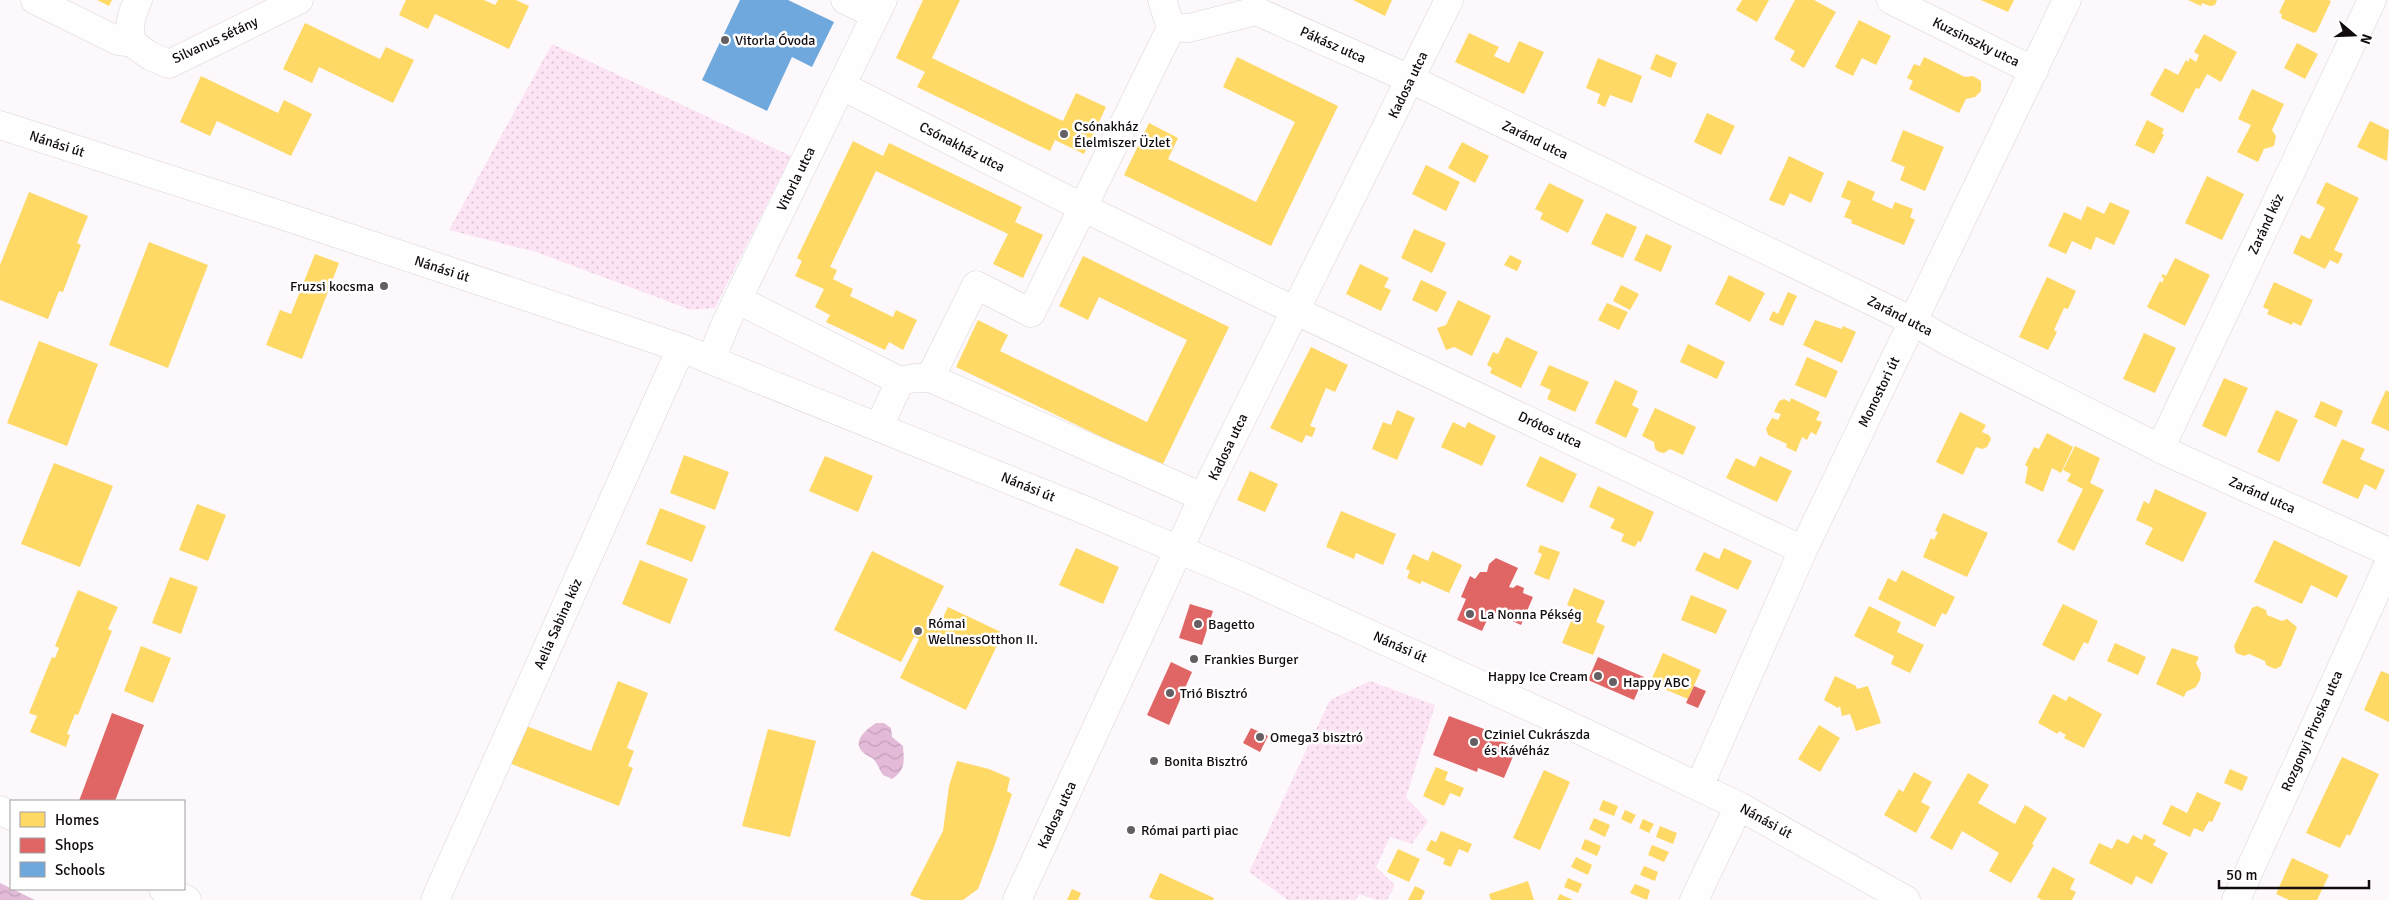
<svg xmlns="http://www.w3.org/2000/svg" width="2389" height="900" viewBox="0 0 2389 900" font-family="Signika,sans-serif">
  <defs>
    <pattern id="park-dots" width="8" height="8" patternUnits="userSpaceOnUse" patternTransform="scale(1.25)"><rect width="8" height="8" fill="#fce4f5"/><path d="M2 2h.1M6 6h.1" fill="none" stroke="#d7c2d1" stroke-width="1.8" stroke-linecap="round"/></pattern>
    <pattern id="water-waves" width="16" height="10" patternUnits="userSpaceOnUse" patternTransform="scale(1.25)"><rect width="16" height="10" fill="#e3bbd9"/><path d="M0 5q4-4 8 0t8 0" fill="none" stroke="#c2a0b9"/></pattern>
  </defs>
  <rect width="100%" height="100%" fill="#fdf8fb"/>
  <path fill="url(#park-dots)" d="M552,44l239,112 -76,152 -24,2 -155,-58 -87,-22z
    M1370,681l65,24 -29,92 22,24 -16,23 -22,-7 -14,30 19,18 -8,15h-10l-18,-6 -3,6h-68l-39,-28 81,-172z"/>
  <path fill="url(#water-waves)" d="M876,723h8l7,5 1,9 11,9c1,15 3,24 -11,33l-9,-4c-3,-4 -5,-10 -8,-14 -2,-4 -6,-4 -10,-7 -15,-11 0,-24 11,-31z
    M0,883l35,17h-35z"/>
  <path fill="#ffd966" d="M97,0h15l-3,6z
    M406,0h78l11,5 3,-5h18l13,6 -20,43 -74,-35 -7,15 -29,-14z
    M923,0h37l-28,58 131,63 13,-28 30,14 -22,47 -29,-14 -5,11 -133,-64 8,-15 -29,-14z
    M1353,0h39l-7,16z
    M1742,0h27l-12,22 -21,-12z
    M1795,0h19l22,12 -32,56 -14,-8 5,-9 -21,-12z
    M1981,0h33l-6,12z
    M2188,0h29l-2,5 -5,1 -8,-3 -1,3z
    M2285,0h43l3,1 -14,30 -3,2 -33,-15 1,-4 -3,-1z
    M1859,20l32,16 -15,29 -14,-7 -9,18 -18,-9z
    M305,23l75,36 6,-12 28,13 -21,43 -74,-36 -7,16 -29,-14z
    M1469,33l30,14 -5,9 15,7 10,-22 25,11 -20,42 -69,-32z
    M2204,34l33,18 -16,30 -14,-8 -8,15 -3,-1 -13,25 -33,-18 15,-27 13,7 8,-15 2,2 2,-4 6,4 3,-7 -5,-3z
    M2297,43l21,11 -13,25 -21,-11z
    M1656,54l21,9 -6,15 -21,-9z
    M1237,57l101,49 -67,140 -147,-71 25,-52 29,15 -10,21 88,43 39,-80 -72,-35z
    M1924,57l41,20 8,-1 8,5v10l-6,6 -9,2 -7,14 -50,-24 4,-8 -6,-3 7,-14 6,2z
    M1598,58l44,18 -10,27 -22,-8 -5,12 -8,-4 3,-9 -14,-6z
    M201,76l77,37 6,-13 28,14 -21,42 -74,-35 -7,15 -30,-14z
    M2252,89l32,15 -12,26 4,6 -2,10 -10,3 -6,13 -21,-10 14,-27 -13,-6z
    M1707,113l28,13 -14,29 -27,-13z
    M2147,120l17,9 -2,4 2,2 -10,19 -19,-9z
    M2370,121l19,9 -2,31 -30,-14z
    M1903,130l41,17 -19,44 -25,-11 5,-13 -14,-6z
    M853,141l30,15 6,-13 133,64 -7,15 28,13 -20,43 -30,-14 15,-30 -132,-63 -46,96 7,3 -4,9 20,10 -3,7 43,21 3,-7 21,10 -14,30 -14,-8 -4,8 -59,-28 4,-7 -15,-8 9,-18 -29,-13 7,-15 -5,-3z
    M1462,142l27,14 -14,27 -27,-15z
    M1789,156l35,17 -13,30 -21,-10 -6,13 -15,-6z
    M1426,165l34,17 -14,29 -34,-17z
    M2207,176l37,18 -22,46 -37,-17z
    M1848,180l27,12 -3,8 20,9 3,-7 18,7 -3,8 5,3 -11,25 -53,-22 1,-3 -8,-3 7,-16 -10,-4z
    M2326,182l33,16 -25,52 9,4 -5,10 -8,-4 -5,9 -32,-16 8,-18 9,4 15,-31 -9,-5z
    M1549,183l35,17 -16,33 -28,-14 3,-6 -8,-4z
    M29,192l59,24 -11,27 4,2 -18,47 -4,-1 -11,28 -48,-19v-35z
    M2110,202l20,9 -16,34 -18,-8 -5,13 -19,-9 -6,13 -18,-8 16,-34 17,8 6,-14 17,8z
    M1606,213l31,14 -14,31 -32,-14z
    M1414,229l32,14 -14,30 -31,-15z
    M1646,234l26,12 -11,26 -27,-12z
    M149,242l59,23 -40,103 -59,-23z
    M315,254l24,9 -37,96 -36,-14 14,-35 11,4z
    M1510,255l12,6 -5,10 -13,-6z
    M1083,256l146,71 -67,139 -206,-99 22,-47 30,15 -8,16 147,71 40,-82 -88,-43 -11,23 -29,-14z
    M2175,258l35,17 -25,51 -38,-19 13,-26 2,2 2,-5 -3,-1 2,-3 3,2z
    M1360,264l29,14 -5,9 7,3 -10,21 -35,-17z
    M1729,275l36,18 -15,29 -35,-18z
    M2047,277l29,14 -8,18 -4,-1 -10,22 3,2 -9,18 -29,-13z
    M1421,280l26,12 -10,20 -25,-12z
    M2274,282l39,18 -12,26 -8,-4 -1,3 -25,-11 2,-4 -6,-3z
    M1621,285l18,9 -9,16 -17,-9z
    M1788,292l9,4 -14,30 -14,-6 4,-9 5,3z
    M1458,300l33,16 -19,40 -18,-9 -8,3 -9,-22 9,-3z
    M1607,303l21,9 -9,18 -21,-10z
    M1815,320l27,9 1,-3 13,6 -14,31 -39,-18z
    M2144,333l32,15 -21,45 -32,-14z
    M1506,337l32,15 -17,36 -31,-15 2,-5 -5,-3 6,-13 5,2z
    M39,341l59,23 -31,82 -60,-23z
    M1688,344l37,18 -8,17 -37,-17z
    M1311,347l37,18 -13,27 -9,-4 -16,38 6,2 -4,9 -6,-2 -4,8 -32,-15z
    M1807,357l31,14 -12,27 -31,-13z
    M1549,365l40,17 -14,30 -28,-13 4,-9 -11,-5z
    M2224,378l24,10 -22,49 -24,-11z
    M1615,380l23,11 -6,14 7,4 -13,29 -31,-15z
    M2386,390l3,2v39l-18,-8z
    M1791,398l29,14 -4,8 6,2 -6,13 -5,-3 -4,8 -5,-3 -6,15 -10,-5 1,-3 -19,-9 -2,-6 6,-11 6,2 3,-6 -7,-2 5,-11 5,-2 6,3z
    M2321,401l22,10 -7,16 -22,-10z
    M1655,408l41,19 -13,28 -13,-6 -6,4 -5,-1 -4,-3 -1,-7 -12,-6z
    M1397,410l18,8 -18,42 -25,-11 11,-27 8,3z
    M2276,410l22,10 -19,42 -22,-10z
    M1960,412l26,13 -4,7 7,3 2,4 -4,8 -5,2 -6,-2 -13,28 -27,-13z
    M1453,422l12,6 3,-6 28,14 -14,30 -41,-19z
    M2047,433l26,14 -12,26 -9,-5 -9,24 -18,-9 3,-16 -3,-2 9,-18 5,2z
    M2342,439l23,10 -5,10 25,11 -9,20 -11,-6 -7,15 -36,-16z
    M2075,446l25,12 -10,25 14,7 -30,61 -17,-9 26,-53 -16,-8 4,-7 -8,-4z
    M684,455l45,17 -14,38 -45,-17z
    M825,456l48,20 -15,36 -49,-21z
    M1540,456l37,18 -14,29 -37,-17z
    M1760,456l32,15 -15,31 -51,-24 10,-20 19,9z
    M54,463l59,23 -33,81 -59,-23z
    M1250,471l28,13 -13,28 -28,-12z
    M1598,486l56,26 -13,30 -3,-1 -3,6 -14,-6 3,-7 -14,-6 5,-9 -26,-12z
    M2155,489l52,24 -24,49 -38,-18 8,-16 -17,-8 8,-19 5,3z
    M197,504l29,11 -18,46 -29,-11z
    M660,508l46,18 -14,36 -46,-18z
    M1341,511l55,23 -13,31 -27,-12 -2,6 -28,-12z
    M1943,513l45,20 -21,44 -44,-20 8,-19 3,2 4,-8 -3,-1z
    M2274,540l74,36 -11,22 -26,-13 -9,19 -48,-22z
    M1540,545l20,7 -11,28 -15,-6 8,-20 -4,-2z
    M1076,548l43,19 -16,37 -44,-19z
    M1724,548l28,13 -14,29 -43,-20 9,-18 15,7z
    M872,551l72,35 -16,32 12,6 8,-17 55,26 -37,77 -66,-32 19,-39 -5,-2 -13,25 -67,-32z
    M1432,551l30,14 -13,28 -27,-12 -2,3 -13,-6 3,-7 -4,-2 7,-15 15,7z
    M640,560l48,19 -18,45 -48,-20z
    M1902,570l53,27 -9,18 -4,-2 -7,14 -57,-28 10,-21 8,4z
    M170,577l28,10 -17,47 -29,-11z
    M1574,588l31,13 -9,21 9,4 -12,29 -31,-12 14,-34 -9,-4z
    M78,590l40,17 -10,22 4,2 -34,84 -3,-1 -8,20 3,1 -4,12 -36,-15 7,-16 -8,-3 23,-56 3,1 4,-10 -4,-2z
    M1691,595l36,15 -11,24 -35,-14z
    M2063,604l35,17 -10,23 -4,-2 -10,19 -32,-16z
    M1869,606l32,16 -4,10 27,13 -14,28 -19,-9 3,-8 -40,-20z
    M2257,606l9,4 1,5 15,6 5,-2 10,8 -16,39 -6,3 -9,-4 -1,-4 -16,-7 -5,2 -8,-3 -2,-7 18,-38z
    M2115,643l31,14 -8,18 -31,-14z
    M141,646l30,12 -18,45 -29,-12z
    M2172,648l27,9 -3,6 5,10 -1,7 -4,7 -10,5 -2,5 -28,-13z
    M1663,653l38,17 -13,29 -38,-16z
    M2381,671l8,3v48l-25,-12z
    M1835,676l21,10 1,3 11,-3 13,37 -25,8 -6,-17 -8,2 -2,-10 -2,2 -14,-8z
    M618,681l30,12 -21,55 7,3 -6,15 5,2 -14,38 -110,-43 15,-38 67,26z
    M2053,694l13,7 3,-5 33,18 -18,34 -20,-10 2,-3 -7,-4 -1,3 -20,-11z
    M1819,725l21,13 -20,34 -22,-13z
    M768,729l48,12 -26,96 -48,-11z
    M2342,757l37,17 -29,62 -3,-2 -7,14 -34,-15z
    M957,761l32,8 21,9 -3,13 5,3 -18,53 -16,42 -15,11h-40l-13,-5 33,-64 6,-45z
    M1436,767l12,5 -3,8 19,8 -4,9 -10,-4 -6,13 -21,-10z
    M2230,769l18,8 -6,14 -18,-8z
    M1544,770l26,12 -30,68 -27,-12z
    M1914,772l18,10 -11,20 9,5 -14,26 -32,-18 15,-26 4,3z
    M1968,773l21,12 -11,18 37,21 10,-19 22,13 -15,26 2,1 -23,38 -22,-12 10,-18 -37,-22 -10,19 -22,-12z
    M2197,792l24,11 -9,19 -3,-1 -6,11 -9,-4 -4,9 -28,-13 9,-19 16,8z
    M1603,800l15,6 -4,10 -15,-6z
    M1625,810l11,5 -5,9 -10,-5z
    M1594,818l16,7 -5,12 -16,-8z
    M1643,819l11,5 -5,9 -10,-5z
    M1660,826l17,7 -4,11 -17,-7z
    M1441,831l31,13 -4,9 -9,-4 -8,18 -8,-3 2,-5 -19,-9 5,-10 5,2z
    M2144,834l12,6 -3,5 15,8 -16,31 -16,-8 -4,9 -43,-22 10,-20 13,6 5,-10 11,5 5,-9 9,5z
    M1585,839l16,7 -4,10 -16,-7z
    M1652,845l17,7 -5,10 -16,-7z
    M1398,849l22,10 -11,23 -22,-10z
    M1576,857l16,8 -4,10 -17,-8z
    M2292,858l37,17 -12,25h-28l-13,-6z
    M1644,866l14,6 -3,9 -15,-6z
    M2053,867l22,12 -5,10 6,3 -4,8h-30l-5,-3z
    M1160,873l54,25 -1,2h-58l-6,-3z
    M1568,878l14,6 -4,9 -14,-6z
    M1528,881l6,19h-43l-2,-6z
    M1635,884l15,6 -3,10 -17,-7z
    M1415,886l10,5 -4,9h-13z
    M1072,889l9,4 -3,7h-11z
    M1560,894l13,6h-16z"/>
  <path fill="#e06666" d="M1496,558l22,10 -9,19 4,1 4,-3 7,3 -1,5 10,4 -12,28 -30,-14 -9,20 -25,-11 9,-21 -5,-2 9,-21 5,3 5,-7h7l2,-8z
    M1190,604l23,7 -11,34 -23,-7z
    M1598,657l46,20 -10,23 -46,-20z
    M1171,662l21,10 -23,53 -22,-10z
    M1694,686l12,5 -8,17 -12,-5z
    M112,713l32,12 -29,76h-36z
    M1449,716l46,17 -2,5 24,9 -13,31 -26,-10 -1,4 -44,-17z
    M1251,728l17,8 -8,16 -17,-9z"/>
  <path fill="#6fa8dc" d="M740,0h48l46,22 -22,45 -20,-10 -25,54 -65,-31z"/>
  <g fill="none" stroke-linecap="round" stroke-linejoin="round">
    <g stroke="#d9d4d8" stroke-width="29">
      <path id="minor" d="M35,0l83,41 14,2 18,13 19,8 130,-64
        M845,0l31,15
        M1162,0l9,28h18l67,-17 154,68 503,242 32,19 224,113 220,99
        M1891,0l143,71
        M132,43c-4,-17 -1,-27 6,-43
        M842,86l240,121 193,94 528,249
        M0,125l281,90 400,133 401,161 169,71 305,139 183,87 167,94
        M738,300l162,81 15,-3h15l273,119
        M711,360l14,-35 158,-325
        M930,378l46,-93 55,28 140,-285
        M879,427l21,-46
        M2160,449l212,-449
        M1699,787l104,-237 264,-550
        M0,810l11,6
        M163,889l24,11
        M435,900l246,-552
        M1017,900l186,-403 246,-497
        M1694,900l45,-94
        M2236,900l153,-337"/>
    </g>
    <use href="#minor" stroke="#fffefe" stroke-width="28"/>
  </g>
  <g fill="#645f62" stroke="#fff" stroke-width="2">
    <circle cx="725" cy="40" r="5"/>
    <circle cx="1064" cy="134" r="5"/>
    <circle cx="384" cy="286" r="5"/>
    <circle cx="1470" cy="614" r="5"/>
    <circle cx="1198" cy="624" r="5"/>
    <circle cx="918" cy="631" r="5"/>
    <circle cx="1194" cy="659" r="5"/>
    <circle cx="1598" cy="676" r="5"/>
    <circle cx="1613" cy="682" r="5"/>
    <circle cx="1170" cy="693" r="5"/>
    <circle cx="1260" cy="737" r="5"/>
    <circle cx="1474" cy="742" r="5"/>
    <circle cx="1154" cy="761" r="5"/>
    <circle cx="1131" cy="830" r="5"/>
  </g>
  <g text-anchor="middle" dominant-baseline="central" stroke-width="5" stroke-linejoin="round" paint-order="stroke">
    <g font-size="14" fill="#120c10" stroke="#fff">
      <text transform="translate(215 40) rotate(-25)">Silvanus sétány</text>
      <text transform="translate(1976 42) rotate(26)">Kuzsinszky utca</text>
      <text transform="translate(1333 45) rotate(24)">Pákász utca</text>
      <text transform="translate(1408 85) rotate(-64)">Kadosa utca</text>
      <text transform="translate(1535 140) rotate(26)">Zaránd utca</text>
      <text transform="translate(57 144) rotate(18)">Nánási út</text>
      <text transform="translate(962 147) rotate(27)">Csónakház utca</text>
      <text transform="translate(796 179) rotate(-64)">Vitorla utca</text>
      <text transform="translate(2266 224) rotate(-65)">Zaránd köz</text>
      <text transform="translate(442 269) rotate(18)">Nánási út</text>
      <text transform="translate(1900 316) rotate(27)">Zaránd utca</text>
      <text transform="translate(1879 392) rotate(-64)">Monostori út</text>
      <text transform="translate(1550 430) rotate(25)">Drótos utca</text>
      <text transform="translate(1228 447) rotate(-64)">Kadosa utca</text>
      <text transform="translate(1028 487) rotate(22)">Nánási út</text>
      <text transform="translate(2262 495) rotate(24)">Zaránd utca</text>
      <text transform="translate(558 624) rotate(-66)">Aelia Sabina köz</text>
      <text transform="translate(1400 647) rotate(24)">Nánási út</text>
      <text transform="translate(2312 731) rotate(-66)">Rozgonyi Piroska utca</text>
      <text transform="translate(1057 815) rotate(-65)">Kadosa utca</text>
      <text transform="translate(1766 821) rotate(29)">Nánási út</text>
    </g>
    <g font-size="14" fill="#120c10" stroke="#fff" text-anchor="start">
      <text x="735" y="40">Vitorla Óvoda</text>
      <text x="1074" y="126">Csónakház<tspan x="1074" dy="16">Élelmiszer Üzlet</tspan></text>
      <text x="374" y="286" text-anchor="end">Fruzsi kocsma</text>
      <text x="1480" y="614">La Nonna Pékség</text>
      <text x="928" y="623">Római<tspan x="928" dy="16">WellnessOtthon II.</tspan></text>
      <text x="1208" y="624">Bagetto</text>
      <text x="1204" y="659">Frankies Burger</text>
      <text x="1588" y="676" text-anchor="end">Happy Ice Cream</text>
      <text x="1623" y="682">Happy ABC</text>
      <text x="1180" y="693">Trió Bisztró</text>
      <text x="1484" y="734">Cziniel Cukrászda<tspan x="1484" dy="16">és Kávéház</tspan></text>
      <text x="1270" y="737">Omega3 bisztró</text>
      <text x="1164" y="761">Bonita Bisztró</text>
      <text x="1141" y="830">Római parti piac</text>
    </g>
  </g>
  <rect x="10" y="800" width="175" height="90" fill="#ffffff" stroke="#a09e9f"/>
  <rect x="20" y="812" width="25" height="15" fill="#ffd966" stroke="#a09e9f"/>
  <text x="55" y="825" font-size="15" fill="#120c10">Homes</text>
  <rect x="20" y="838" width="25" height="15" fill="#e06666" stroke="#a09e9f"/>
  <text x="55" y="850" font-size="15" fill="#120c10">Shops</text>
  <rect x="20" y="862" width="25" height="15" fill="#6fa8dc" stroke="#a09e9f"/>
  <text x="55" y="875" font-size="15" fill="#120c10">Schools</text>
  <g transform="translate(2354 35) rotate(109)" stroke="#ffffff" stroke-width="4" paint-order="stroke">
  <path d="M0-4L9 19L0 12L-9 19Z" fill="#120c10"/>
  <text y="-8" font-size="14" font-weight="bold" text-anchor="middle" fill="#120c10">N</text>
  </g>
  <path d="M2219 880v8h150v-8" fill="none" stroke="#120c10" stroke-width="2.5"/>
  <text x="2226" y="880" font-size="15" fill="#120c10" stroke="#ffffff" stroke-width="4" paint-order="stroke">50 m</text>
</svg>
